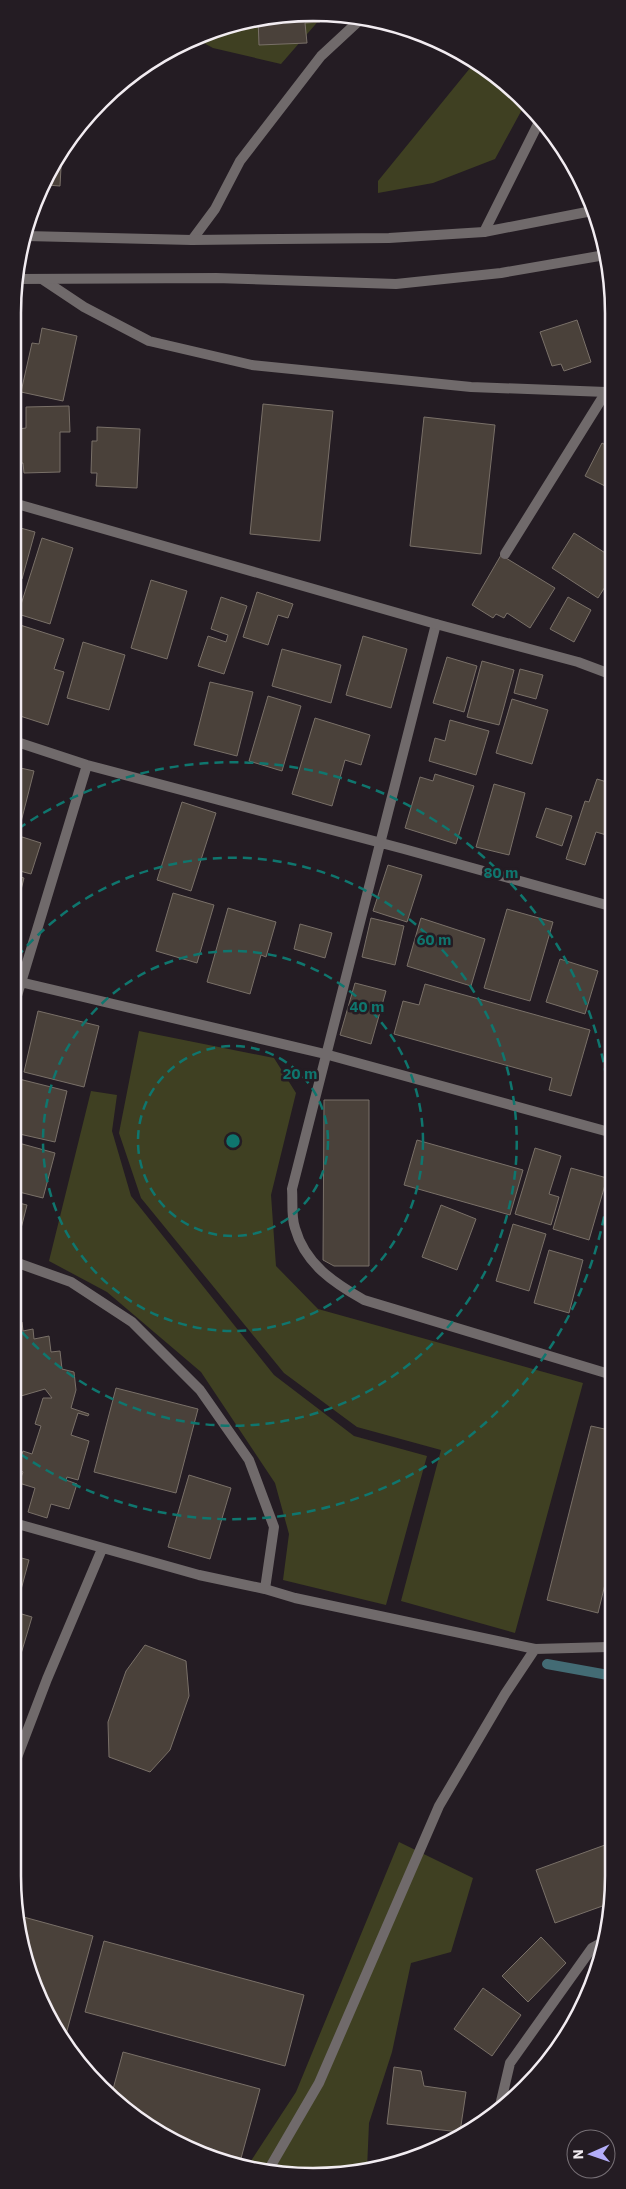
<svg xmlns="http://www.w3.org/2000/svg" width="626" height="2189" viewBox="0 0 626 2189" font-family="'IBM Plex Sans',sans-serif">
  <rect width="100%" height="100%" fill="#241c23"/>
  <path fill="#3f4022" d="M254,18h67l-40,46 -68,-16 -13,-7z
    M475,62l50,42 -30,55 -62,24 -55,10v-12z
    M139,1031l135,27 22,35 -25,102 5,71 42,43 265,74 -68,250 -114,-32 40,-151 -84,-23 -73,-54 -143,-175 -22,-65z
    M91,1091l26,4 -5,36 19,65 143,179 80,61 73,20 -41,149 -103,-25 6,-46 -14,-51 -74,-111 -94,-80 -58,-31z
    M399,1842l74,36 -22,74 -40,11 -19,89 -23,71 -2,46 -74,7 -44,-12 47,-72z"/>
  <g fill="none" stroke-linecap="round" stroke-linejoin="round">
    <path stroke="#436b74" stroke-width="10" d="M547,1664l61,11"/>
  </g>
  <path fill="#4a413a" stroke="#797068" d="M258,18h62v4l-15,1 2,20 -48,2z
    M62,149l-2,37 -13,-1z
    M577,320l14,42 -27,9 -3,-7 -9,2 -12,-34z
    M42,328l35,8 -14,65 -42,-9 11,-49 7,1z
    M263,404l70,7 -13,130 -70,-7z
    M69,406l1,26h-10v40l-36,1 -1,-10h-6l1,-34 8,-1v-21z
    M424,417l71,8 -14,129 -71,-8z
    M97,427l43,2 -3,59 -41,-2 1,-13h-6l1,-32h5z
    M602,443l9,5v41l-26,-13z
    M17,527l18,5 -13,47 -5,-1z
    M574,533l36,23v23l-12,19 -46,-30z
    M42,538l31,10 -23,76 -32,-10z
    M501,555l54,33 -25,40 -23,-15 -3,5 -8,-4 -3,4 -21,-13z
    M151,580l36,11 -20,68 -36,-11z
    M257,592l36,12 -5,14 -10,-3 -10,30 -25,-8z
    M221,597l26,9 -23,68 -26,-8 10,-30 18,6 2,-7 -17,-6z
    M568,597l23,13 -17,32 -24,-13z
    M17,624l47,15 -10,30 10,3 -16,53 -31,-10z
    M363,636l44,13 -16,59 -45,-13z
    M83,642l42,13 -16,55 -42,-12z
    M282,649l59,16 -10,38 -59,-17z
    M447,657l30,9 -13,46 -31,-9z
    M482,661l32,9 -15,55 -32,-8z
    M520,669l23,6 -7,24 -22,-6z
    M210,682l43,10 -16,64 -43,-11z
    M268,696l33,10 -19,65 -33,-10z
    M512,699l36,11 -16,54 -36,-11z
    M315,718l55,17 -9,30 -16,-5 -13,46 -40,-12z
    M450,720l39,11 -13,44 -47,-14 6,-23 10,3z
    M16,767l18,4 -13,51 -5,-2z
    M435,774l39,12 -18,58 -51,-16 15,-51 13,4z
    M597,779l13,4v53l-14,-4 -11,33 -19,-6 19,-58 4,1z
    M494,784l31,9 -16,62 -33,-8z
    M182,802l34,11 -25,78 -34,-11z
    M546,808l26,8 -10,30 -26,-9z
    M16,835l25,8 -10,31 -15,-4z
    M388,865l34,10 -15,47 -34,-11z
    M16,876l8,2 -8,32z
    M173,893l41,12 -17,58 -41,-12z
    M228,908l48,14 -10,35 -5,-2 -11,39 -43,-12z
    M507,909l46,13 -23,79 -46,-13z
    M371,918l33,8 -9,39 -33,-8z
    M421,918l64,21 -14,47 -64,-20z
    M300,924l32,9 -7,25 -31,-9z
    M560,959l38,12 -13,43 -39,-12z
    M355,983l31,8 -15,53 -31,-9z
    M425,984l165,46 -19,66 -22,-6 3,-12 -158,-44 9,-33 16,4z
    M38,1011l61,15 -15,61 -60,-15z
    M15,1078l52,13 -12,51 -40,-9z
    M324,1100h45v166h-35l-11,-6z
    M417,1140l106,30 -13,45 -106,-30z
    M15,1142l40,11 -12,45 -28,-7z
    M535,1148l26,8 -12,38 10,3 -8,28 -36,-11z
    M571,1168l36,10 -18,62 -36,-11z
    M15,1202l12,3 -11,43h-1z
    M441,1205l35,14 -19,51 -35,-13z
    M513,1224l33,10 -17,57 -33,-10z
    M549,1250l34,10 -14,53 -35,-10z
    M22,1322l1,9 10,-2 1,10 15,-3 2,16 9,-1 2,18 12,3 2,18 -5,18 18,6 -1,2 -10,-3 -7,22 18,6 -11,39 -11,-3 -1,3 11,4 -8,25 -18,-5 -4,14 -19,-6 7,-24 -16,-5 4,-11 -6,-5 6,-16 9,3 9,-28 -6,-2 8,-26h9l-7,-9 -24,7 -3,-9 -4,1v-65z
    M116,1388l82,21 -22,84 -82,-21z
    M591,1426l18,4 -1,142 -10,41 -51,-13z
    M189,1475l42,13 -21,71 -42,-12z
    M14,1556l15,4 -14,52 17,5 -17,57 -2,-1z
    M145,1645l41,16 3,35 -19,54 -20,22 -41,-15 -1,-35 18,-51z
    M605,1845l3,9v50l-53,19 -19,-53z
    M20,1916l73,20 -28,102 -30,-47z
    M541,1937l25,26 -38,39 -26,-26z
    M104,1941l200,54 -19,71 -200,-54z
    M483,1988l38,27 -29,41 -38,-27z
    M123,2052l137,37 -20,73 -60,-17 -68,-52z
    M394,2067l27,4 3,15 42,6 -6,40 -73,-8z"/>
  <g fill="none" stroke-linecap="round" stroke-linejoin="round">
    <path stroke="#706a6b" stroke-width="10" d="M484,232l57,-114
      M192,240l23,-31 25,-48 81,-105 41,-38
      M42,279l42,28 65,34 103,24 219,22 135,5 5,-2
      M505,554l101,-162
      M436,624l-144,565c1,12 -1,28 3,39 10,36 39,55 69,72l245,74
      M17,742l70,23 317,84 206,57
      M20,982l305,72 284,78
      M16,999l71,-234
      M15,1262l56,20 61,40 68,68 49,70 25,67 -9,62
      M14,1523l185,52 66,14 30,9 240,51 73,-2
      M13,1768l34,-89 55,-130
      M499,2110l11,-47 82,-115 13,-7
      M269,2169l50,-86 120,-277 66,-112 30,-45"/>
    <path stroke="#706a6b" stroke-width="10" d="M26,236l166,4 197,-2 95,-6 108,-21
      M18,279l198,-1 180,6 105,-11 104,-18
      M17,504l419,120 142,38 32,12"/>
  </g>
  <g fill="none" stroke="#0f766e" stroke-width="2.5" stroke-dasharray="9 6">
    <circle cx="233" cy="1141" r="95"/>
    <circle cx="233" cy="1141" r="190"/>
    <path d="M17 957A284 284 0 1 1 15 1324"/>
    <path d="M609 1187A379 379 0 0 1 16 1451M18 829A379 379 0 0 1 609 1095"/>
  </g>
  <path d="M0 0H626V2189H0ZM313 21H313A292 292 0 0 1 605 313V1876A292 292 0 0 1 313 2168H313A292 292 0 0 1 21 1876V313A292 292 0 0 1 313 21Z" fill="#241c23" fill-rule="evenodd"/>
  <path fill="none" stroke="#f2ecf1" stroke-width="2.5" d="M313 21H313A292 292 0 0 1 605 313V1876A292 292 0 0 1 313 2168H313A292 292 0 0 1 21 1876V313A292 292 0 0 1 313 21Z"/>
  <circle cx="233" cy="1141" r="8" fill="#0f766e" stroke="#241c23" stroke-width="2.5"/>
  <g font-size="15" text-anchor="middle" font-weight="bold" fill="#0f766e" stroke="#241c23" stroke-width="5" stroke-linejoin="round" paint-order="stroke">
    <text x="501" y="878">80 m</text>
    <text x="434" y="945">60 m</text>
    <text x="367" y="1012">40 m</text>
    <text x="300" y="1079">20 m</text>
  </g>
  <g transform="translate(591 2154) rotate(268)"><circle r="24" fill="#241c23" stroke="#766f75"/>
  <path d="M0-4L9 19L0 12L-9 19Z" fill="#b3adf9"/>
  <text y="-8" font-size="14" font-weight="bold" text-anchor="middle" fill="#f2ecf1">N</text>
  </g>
</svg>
